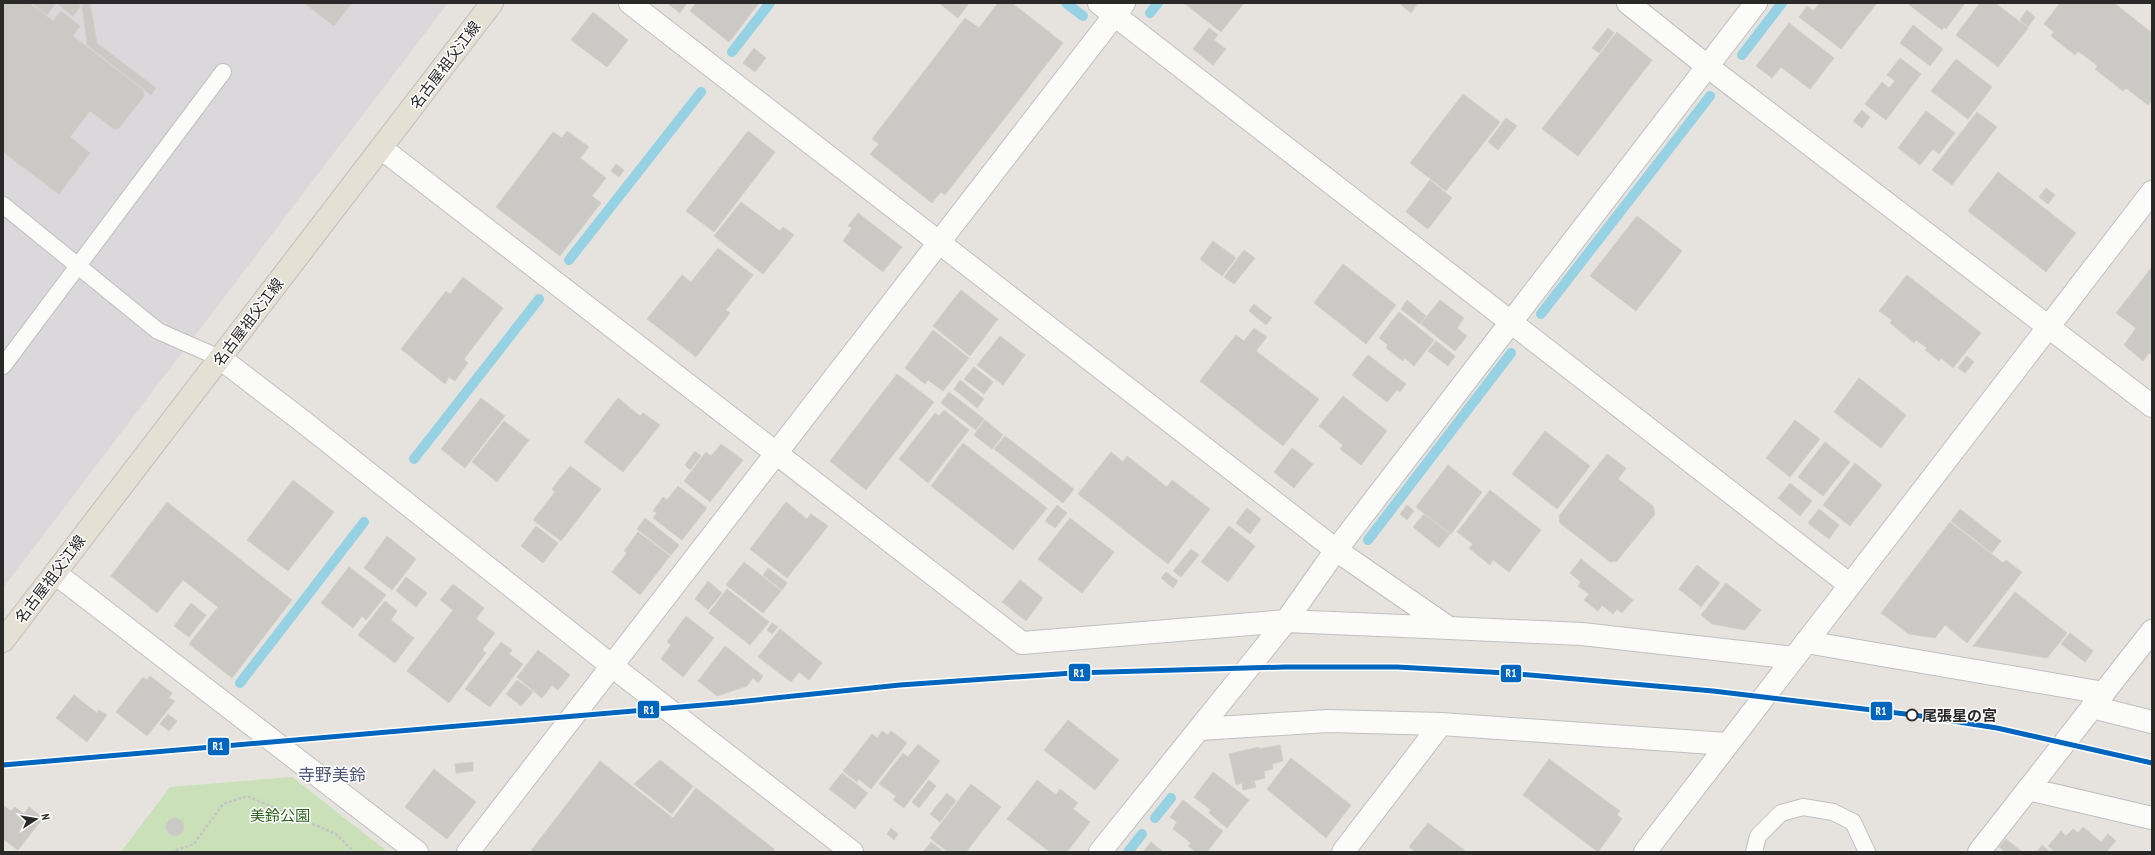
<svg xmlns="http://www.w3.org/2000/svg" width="2155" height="855" viewBox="0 0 2155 855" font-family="'PT Sans Narrow','Noto Sans JP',sans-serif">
  <rect width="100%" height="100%" fill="#e6e3de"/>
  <path fill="#dad8da" d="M3,3h445l-445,585z"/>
  <path fill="#c9e0b9" d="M292,777l96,75h-267l49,-65z"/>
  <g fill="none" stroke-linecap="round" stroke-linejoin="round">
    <path stroke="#96d1e4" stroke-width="10" d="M1066,3l17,13
      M1150,13l8,-10
      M732,52l38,-49
      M1742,55l40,-52
      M569,260l132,-168
      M1541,314l169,-218
      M414,459l125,-160
      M1368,540l143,-187
      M240,683l124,-161
      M1155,818l16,-20
      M1128,852l14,-18"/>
  </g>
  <path fill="#cbc9c6" stroke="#d1cfca" d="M3,3h26l24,18 8,-10 19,15 -7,10 70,54 1,6 -25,32 -5,1 -24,-18 -20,26 20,16 -31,41 -56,-42z
    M31,3h25l-9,12z
    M61,3h16l4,3 -8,10 -14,-11z
    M82,3h8l7,40 59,45 -5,7 -64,-50z
    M304,3h48l-18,23z
    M667,3h20l-7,10z
    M696,3h63l-30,39 -39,-31z
    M939,3h30l-11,15z
    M998,3h14l51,40 -118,152 -4,-3 -9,11 -62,-49 9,-10 -7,-5 93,-121 14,10z
    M1184,3h60l-23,29z
    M1399,3h19l-7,10z
    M1820,3h57l-36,46 -42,-32 8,-11 6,5z
    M1907,3h58l-19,26 -2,-2 -2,3z
    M1980,3h15l33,25 -30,39 -42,-32z
    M2060,3h54l38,30v67l-4,5 -22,-17 -3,3 -28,-22 3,-3 -20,-15 -3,4 -24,-19 3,-4 -10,-8z
    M2027,10l8,7 -7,10 -8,-7z
    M593,12l35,28 -21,27 -36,-27z
    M1789,23l45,35 -24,31 -29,-22 -9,11 -16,-12z
    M1913,25l30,24 -13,17 -30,-23z
    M1209,28l9,7 -4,5 12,9 -13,16 -20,-16z
    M1608,28l6,5 -15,20 -7,-5z
    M1617,32l35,28 -74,96 -36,-27z
    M754,48l12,10 -11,14 -12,-9z
    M1900,58l21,16 -35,46 -21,-16 17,-22 7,6 6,-7 -8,-6z
    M1956,59l36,28 -24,32 -37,-28z
    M1463,94l37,28 -54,69 -36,-28z
    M1862,110l8,7 -8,11 -9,-7z
    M1926,111l29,22 -16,21 -6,-5 -13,16 -22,-17z
    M1977,112l20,15 -45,58 -20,-15z
    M1506,118l11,8 -19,24 -10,-8z
    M567,131l22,16 -9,11 26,20 -14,18 9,7 -41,53 -64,-49 57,-75 9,6z
    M748,131l27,21 -61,80 -28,-21z
    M616,164l8,6 -5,7 -8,-6z
    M1998,172l78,61 -30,39 -78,-61z
    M1430,180l22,18 -24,31 -22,-17z
    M2046,188l9,7 -7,9 -9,-7z
    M741,202l39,29 3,-4 11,8 -31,39 -49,-38z
    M858,213l44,34 -19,25 -40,-31 9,-13 -4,-2z
    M1637,216l45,35 -46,60 -46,-35z
    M1213,241l23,17 -14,18 -22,-17z
    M718,248l35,27 -27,35 4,3 -34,44 -49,-38 35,-44 9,7z
    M1244,250l11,8 -21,26 -10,-7z
    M1343,264l53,41 -30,39 -52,-41z
    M2152,267v88l-3,-2 -6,8 -19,-16 12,-17 -20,-15z
    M1907,275l74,58 -28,35 -12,-10 -2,3 -14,-11 2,-2 -11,-8 -2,3 -24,-20 2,-3 -13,-9z
    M463,277l40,31 -39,51 4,4 -13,18 -6,-4 -4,7 -44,-35 45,-58 4,3z
    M961,290l37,29 -28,37 -37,-30z
    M1407,300l19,16 -6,8 -19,-15z
    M1440,300l24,18 -7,10 10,8 -12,15 -34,-27z
    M1254,304l18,14 -6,7 -17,-14z
    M1399,312l35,28 -20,26 -9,-8 -2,3 -17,-13 2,-3 -9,-7z
    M1254,328l13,9 -11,14 63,48 -36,47 -83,-65 36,-46 8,6z
    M933,330l36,28 -26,33 -15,-11 -3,4 -20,-16z
    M1000,336l25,19 -22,30 -26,-20z
    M1436,341l19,15 -7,10 -20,-15z
    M1368,355l38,29 -6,8 -3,-2 -10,12 -35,-27z
    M1967,356l7,6 -9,11 -7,-5z
    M974,367l19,15 -9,12 -20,-15z
    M897,374l37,28 -68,88 -36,-29z
    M1859,378l47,37 -25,33 -47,-36z
    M960,380l24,19 -7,9 -23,-19z
    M949,392l35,27 -8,11 -35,-27z
    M1343,396l44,35 -26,34 -21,-16 3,-4 -24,-19z
    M481,398l24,18 -40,52 -24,-19z
    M618,398l22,18 3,-3 17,12 -37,47 -39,-30z
    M944,410l25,20 -41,53 -29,-24 36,-46 4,3z
    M985,420l18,15 -11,14 -18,-14z
    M1795,420l25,19 -30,38 -24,-19z
    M504,421l25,19 -32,42 -25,-20z
    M1545,431l45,35 -33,43 -45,-35z
    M1005,436l69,53 -11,14 -69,-54z
    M1825,442l25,20 -27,34 -25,-19z
    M963,443l84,65 -34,42 -82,-64z
    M721,444l22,16 -33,42 -26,-21 22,-29 5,4z
    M1292,448l21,16 -19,24 -20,-16z
    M695,451l6,5 -11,14 -5,-5z
    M1111,452l12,10 4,-6 40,31 5,-7 38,29 -42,55 -90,-70z
    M1607,454l19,14 -8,11 35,27 2,8 -38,47 -7,1 -50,-39 -1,-7z
    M1855,463l27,22 -32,41 -27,-21z
    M1448,465l34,27 -31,42 -35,-27z
    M570,466l31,23 -40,52 -28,-21 22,-28 -3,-3z
    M293,480l41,32 -46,59 -41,-31z
    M1790,483l22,18 -12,15 -22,-18z
    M678,486l29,22 -25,32 -29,-22 4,-5 -4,-2 10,-14 4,3z
    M1490,490l51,40 -32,42 -16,-12 -3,5 -21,-17 4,-4 -16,-12z
    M167,502l125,98 -60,78 -43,-34 29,-37 -35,-27 -26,33 -46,-37z
    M786,502l21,17 4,-5 17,12 -41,52 -37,-29z
    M1057,505l10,8 -12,15 -10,-7z
    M1407,505l7,6 -7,9 -7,-6z
    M1247,508l14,11 -11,15 -14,-11z
    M1819,509l20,16 -10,14 -21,-16z
    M1960,509l41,32 -9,12 -41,-32z
    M1424,514l26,20 -11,14 -26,-21z
    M645,518l34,27 -8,10 -34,-26z
    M1070,518l44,34 -32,41 -44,-34z
    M1950,522l53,41 3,-3 16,12 -55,71 -22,-18 -10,13 -26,-4 -28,-21z
    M536,526l22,17 -15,20 -22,-17z
    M1229,526l26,20 -27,36 -27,-20z
    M638,532l32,24 -30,39 -28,-23 15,-19 -3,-2z
    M387,536l29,23 -24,31 -28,-22z
    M1191,549l8,6 -18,22 -8,-6z
    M1581,559l52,41 -11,13 -5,-4 -4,5 -11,-9 -4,6 -14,-11 5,-6 -11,-8 3,-4 -11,-9z
    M744,562l37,29 -18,22 -37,-28z
    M1697,565l23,18 -19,24 -22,-18z
    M349,567l37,28 -20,25 -4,-4 -9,12 -32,-25z
    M768,568l19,15 -5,7 -19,-15z
    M1166,572l12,9 -5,7 -12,-10z
    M406,577l21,16 -11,14 -20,-16z
    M1020,580l23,18 -17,23 -24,-19z
    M708,581l14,12 -14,17 -13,-11z
    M1726,583l35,27 -16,20 -33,-6 -11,-9z
    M453,584l31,24 -8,11 19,14 -13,17 4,3 -37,50 -42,-32 46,-61 -13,-10z
    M727,589l42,33 -19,23 -41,-32z
    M2015,592l52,41 -20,25 -74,-12z
    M385,601l12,10 -6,9 23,18 -19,25 -37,-28z
    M191,603l15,12 -17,22 -15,-11z
    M686,616l28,22 -31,39 -22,-18 10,-14 -4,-3z
    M772,623l6,4 -6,7 -5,-4z
    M780,629l42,34 -13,17 -10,-8 -8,10 -33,-25z
    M2070,633l23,18 -8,11 -24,-18z
    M501,642l11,8 -3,4 14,10 -33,43 -25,-18z
    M725,646l38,30 -5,7 -5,-5 -6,8 -30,10 -19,-15z
    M538,650l32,25 -12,15 -6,-5 -10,13 -25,-21z
    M150,676l22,17 -3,5 6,3 -28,35 -31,-24 27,-35 4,3z
    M517,680l16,12 -12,14 -15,-12z
    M74,695l23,18 2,-3 8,5 -20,27 -31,-24z
    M168,714l9,7 -8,10 -9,-7z
    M1068,720l51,40 -24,30 -51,-40z
    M882,731l6,4 3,-4 16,12 -36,46 -12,-10 -2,3 -14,-11 29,-37 5,4z
    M918,744l22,17 -36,47 -11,-8 3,-4 -17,-12 24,-31 5,4z
    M1280,745l3,16 -11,3 1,5 -9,2 1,7 -11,3 2,6 -13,3 -1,-7 -6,2 -7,-31 30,-7v2z
    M1291,758l60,47 -25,33 -59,-49z
    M1549,759l71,52 -3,4 5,4 -24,33 -75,-57z
    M660,760l33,26 -21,28 -38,-30z
    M600,761l73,57 23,-30 78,61v3h-244z
    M473,762v9l-17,2 -1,-9z
    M434,769l42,33 -29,37 -42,-32z
    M1213,772l36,28 -22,28 -18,-15 2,-3 -17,-13z
    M842,773l26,20 -13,16 -26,-20z
    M929,780l7,6 -17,22 -7,-6z
    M1037,780l19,15 4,-6 18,14 -5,6 17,13 -23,30h-17l-43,-33z
    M971,784l30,23 -35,45h-18l-18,-14z
    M947,793l9,8 -16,21 -10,-8z
    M1183,800l40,31 -16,21h-11l-8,-6 3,-3 -18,-14 4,-7 -7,-5z
    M4,806l7,5 4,-4 9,7 5,-7 14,11 -25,32 -15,-11z
    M166 827a9 9 0 1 1 18 0a9 9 0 1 1-18 0Z
    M1428,823l39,29h-51l-7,-5z
    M2083,827l18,15 7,-8 8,7 -10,11h-51l-7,-6 13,-15 5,5 7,-7 5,4z
    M891,828l7,6 -4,6 -7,-6z
    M2006,839l16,13h-17l-6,-5z
    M931,842l13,10h-21z
    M1151,842l12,10h-20z
    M2042,845l8,7h-13z"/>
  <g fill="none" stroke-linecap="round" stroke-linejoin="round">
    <g stroke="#c0bfc0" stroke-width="18">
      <path id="service" d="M3,205l155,126 62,27
        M3,366l220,-294
        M1754,852l4,-16 23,-23 22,-6 30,5 20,10 14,30"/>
    </g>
    <g stroke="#c0bfc0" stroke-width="24">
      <path id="minor" d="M630,3l706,547 113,78 133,6 212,24
        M1628,3l79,63 445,340
        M381,148l641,495 264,-22 163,7
        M55,573l362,279
        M1806,642l298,51
        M2092,707l60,15
        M1200,729l128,-8 113,3 286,20
        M2028,789l124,29
        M468,852l656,-849
        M1100,852l186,-231 50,-71 420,-547
        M1343,852l98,-128
        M1979,852l173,-221"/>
    </g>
    <g stroke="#c0bfc0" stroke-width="24">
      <path id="tertiary" d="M1099,3l751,582
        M220,358l81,62 311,246 240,186
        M1645,852l507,-660"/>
    </g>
    <g stroke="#bfbebc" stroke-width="24">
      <path id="primary" d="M3,641l489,-638"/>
    </g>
    <path stroke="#c6c5c5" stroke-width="2.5" stroke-dasharray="3 2" stroke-linecap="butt" d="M171,852l23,-8 29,-40 24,-8 89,38 18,18"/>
    <use href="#service" stroke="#fbfbfa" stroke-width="16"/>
    <use href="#minor" stroke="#fbfbfa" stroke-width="22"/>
    <use href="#tertiary" stroke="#fbfbfa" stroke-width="22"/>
    <use href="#primary" stroke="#e5e0d4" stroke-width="22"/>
    <g stroke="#fff" stroke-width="8">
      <path id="rail-1" d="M3,765l724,-62 173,-18 173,-12 212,-6h112l110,6 206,18 201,24 83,13 155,35"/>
    </g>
    <use href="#rail-1" stroke="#0065bd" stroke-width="5"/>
  </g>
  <circle fill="#fff" stroke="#292929" stroke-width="2" cx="1912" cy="715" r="5.5"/>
  <g text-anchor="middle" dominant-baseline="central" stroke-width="3" stroke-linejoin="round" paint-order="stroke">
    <g font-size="15" fill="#292929" stroke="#fff">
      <text transform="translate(445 65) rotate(-53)">名古屋祖父江線</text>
      <text transform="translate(248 322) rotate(-53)">名古屋祖父江線</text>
      <text transform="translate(50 579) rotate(-53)">名古屋祖父江線</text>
    </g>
    <g font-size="15" font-weight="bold" fill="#292929" stroke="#fff" text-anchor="start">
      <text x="1922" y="715">尾張星の宮</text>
    </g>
    <g font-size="15" fill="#2c611e" stroke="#fff">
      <text x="280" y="815">美鈴公園</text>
    </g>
    <g font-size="17" fill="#4c5476" stroke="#fff">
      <text x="332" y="775">寺野美鈴</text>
    </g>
  </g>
  <g stroke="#fff" stroke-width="1.5">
    <rect x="1068" y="663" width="23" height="19" rx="4" fill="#0065bd"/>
    <rect x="1500" y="664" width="22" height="19" rx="4" fill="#0065bd"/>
    <rect x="637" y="700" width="23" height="19" rx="4" fill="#0065bd"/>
    <rect x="1870" y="701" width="23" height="20" rx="4" fill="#0065bd"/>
    <rect x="207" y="737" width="23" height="19" rx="4" fill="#0065bd"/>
  </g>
  <g font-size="11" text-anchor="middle" font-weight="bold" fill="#fff">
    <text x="1079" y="677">R1</text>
    <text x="1511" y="677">R1</text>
    <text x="649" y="714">R1</text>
    <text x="1881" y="715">R1</text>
    <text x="218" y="750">R1</text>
  </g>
  <rect width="2155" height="855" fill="none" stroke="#292929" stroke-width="8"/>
  <g transform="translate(36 819) rotate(78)" stroke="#ffffff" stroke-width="3" paint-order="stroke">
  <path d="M0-3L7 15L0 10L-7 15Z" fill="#292929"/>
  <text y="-6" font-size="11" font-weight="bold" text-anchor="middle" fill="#292929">N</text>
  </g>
</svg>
